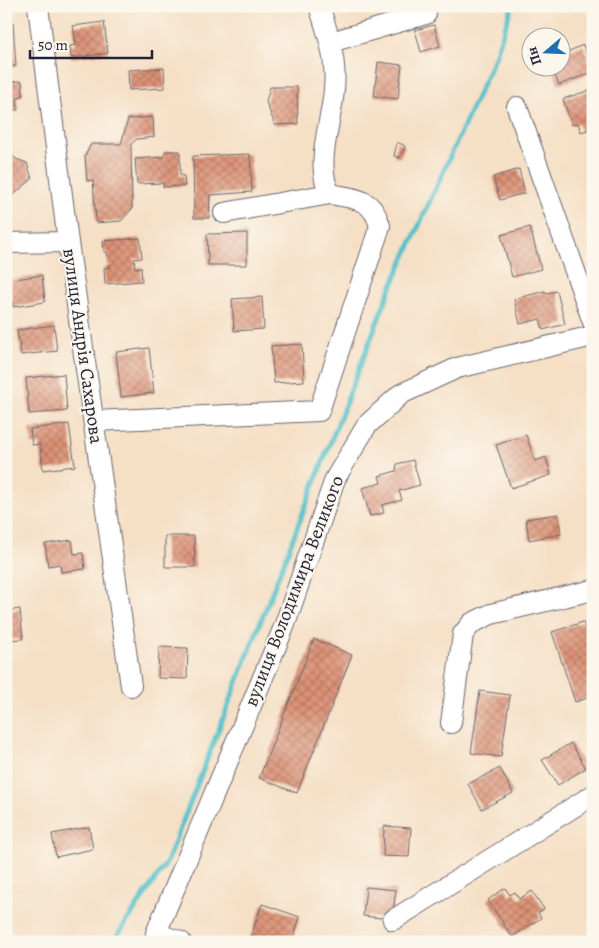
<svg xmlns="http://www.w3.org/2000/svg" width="599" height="948" viewBox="0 0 599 948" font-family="Alegreya,serif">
  <defs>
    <pattern id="building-cross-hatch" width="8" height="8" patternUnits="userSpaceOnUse" patternTransform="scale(1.25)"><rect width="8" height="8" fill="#dd9276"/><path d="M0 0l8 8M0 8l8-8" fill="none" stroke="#b37762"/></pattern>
  </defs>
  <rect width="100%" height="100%" fill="#fbf7ec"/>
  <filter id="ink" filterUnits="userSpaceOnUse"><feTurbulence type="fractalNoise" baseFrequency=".02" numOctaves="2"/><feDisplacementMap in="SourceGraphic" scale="10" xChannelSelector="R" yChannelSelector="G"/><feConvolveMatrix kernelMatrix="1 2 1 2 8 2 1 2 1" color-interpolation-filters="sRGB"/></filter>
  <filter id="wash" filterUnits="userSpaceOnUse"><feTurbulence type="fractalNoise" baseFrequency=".0096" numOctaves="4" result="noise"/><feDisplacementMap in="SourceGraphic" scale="20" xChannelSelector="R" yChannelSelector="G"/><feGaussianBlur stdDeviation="1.12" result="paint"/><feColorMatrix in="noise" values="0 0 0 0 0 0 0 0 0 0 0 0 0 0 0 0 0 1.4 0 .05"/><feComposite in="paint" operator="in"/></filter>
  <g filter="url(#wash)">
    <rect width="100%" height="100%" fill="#f5dfc5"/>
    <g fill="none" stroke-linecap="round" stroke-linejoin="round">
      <path stroke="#52c0c9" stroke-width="5" d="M113,942l54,-80 222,-570 106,-235 17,-51"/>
    </g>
    <g id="blocks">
      <path fill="url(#building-cross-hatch)" d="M104,22l4,31 -37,5 -1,-12 6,-1 -3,-19z
        M13,23l3,43 -10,1v-43z
        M434,25l6,21 -19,6 -6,-22z
        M583,45l10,27 -34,13 -7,-17h10v-19l3,-2 2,5z
        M378,62l24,3 -4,34 -24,-3z
        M164,68l1,20 -36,2 -1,-20z
        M22,81l1,14 -6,4 1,11h-12v-28z
        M270,87h27l1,37 -23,1 -9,-23z
        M593,89v39l-12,4 -3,-9 -6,2 -9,-26z
        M153,117l1,20 -17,2 -6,5 1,65 -11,12 -25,2 -3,-43 -6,1 -2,-25 6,-12h30l7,-25z
        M397,142l8,4 -5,12 -6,-2z
        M6,149l10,10 11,4 5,16 -26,22z
        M165,151h15v24l4,1 1,10 -22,1v-4l-26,1 -2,-25 29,-2z
        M250,154l2,38 -42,3 -1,23h-15l-1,-62z
        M519,169l6,24 -25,7 -7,-23z
        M530,227l11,42 -29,8 -11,-42z
        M247,233v32h-39l-1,-31z
        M140,238l2,20 -8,1 1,9 6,-1 1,14 -37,3 -1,-16 5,-1 -2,-15h-3l-1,-11z
        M42,275l3,27 -32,5 -4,-27z
        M545,291l1,2 11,-2 8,33 -22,6 -3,-11 -20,5 -6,-25z
        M262,297l2,32 -30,2 -2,-32z
        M54,325l3,26 -36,4 -4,-25z
        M302,344l2,37 -30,2 -3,-37z
        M149,348l5,45 -33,4 -5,-45z
        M64,374l3,37 -38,3 -3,-36z
        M69,424l6,42 -32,4 -3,-26 -8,1 -2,-16z
        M526,435l9,26 11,-4 5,18 -40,13 -15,-43z
        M413,460l7,25 -21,6 3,9 -20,5 2,8 -14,3 -8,-28 19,-5 -2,-7 17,-5 1,-7z
        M558,514l3,20 -32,6 -3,-21z
        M165,536h29l1,31h-30z
        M72,540l2,14 9,-1 2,16 -24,3 -1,-8 -12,2 -3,-22z
        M20,609l3,30 -17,1v-29z
        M583,622l4,12 6,-2v64l-18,6 -23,-70z
        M314,639l38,16 -55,138 -38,-15z
        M159,647l29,1 -1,31 -29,-1z
        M480,691l30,4 -9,62 -30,-4z
        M571,743l15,25 -28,17 -16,-25z
        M500,768l13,25 -31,16 -14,-25z
        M384,826l27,2 -2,29 -26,-1z
        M89,827l4,22 -37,8 -4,-23z
        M366,887l30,3 -4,29 -29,-3z
        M505,888l5,7 5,-3 4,7 13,-8 12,18 -6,4 3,5 -29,19 -24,-37z
        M262,904l38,13 -8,25h-43z"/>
    </g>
  </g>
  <g filter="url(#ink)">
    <use href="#blocks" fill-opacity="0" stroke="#6c646b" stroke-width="1"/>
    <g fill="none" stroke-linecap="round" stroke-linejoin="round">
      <g stroke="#6c646b" stroke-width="22">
        <path id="minor" d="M38,6l30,236 63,444
          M331,42l95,-28
          M517,107l76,215
          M224,213l106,-19
          M6,243l62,-1
          M94,421l225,-10 61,-185c-8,-29 -25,-27 -50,-32 -16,-31 2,-72 4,-105 3,-29 -6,-56 -15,-83
          M451,723l12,-89 9,-11 19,-9 102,-24
          M393,920l200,-125
          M181,942l-25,-9 128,-306 51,-148 32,-54 34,-31 56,-26 136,-32"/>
      </g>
      <use href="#minor" stroke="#fff" stroke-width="20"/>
    </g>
  </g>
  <g text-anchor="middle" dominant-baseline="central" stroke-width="4" stroke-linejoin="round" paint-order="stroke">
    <g font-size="19" fill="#22223b" stroke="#fbf7ec">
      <text transform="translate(83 346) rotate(82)">вулиця Андрія Сахарова</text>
      <text transform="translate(294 591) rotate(-69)">вулиця Володимира Великого</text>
    </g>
  </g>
  <rect width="599" height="948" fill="none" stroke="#fbf7ec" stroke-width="25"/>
  <g transform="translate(546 52) rotate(251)"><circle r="24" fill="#fbf7ec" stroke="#a4a2a5"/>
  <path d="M0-4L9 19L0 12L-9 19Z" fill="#1f6fb2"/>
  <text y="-8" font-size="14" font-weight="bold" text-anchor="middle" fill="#22223b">Пн</text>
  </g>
  <path d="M30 50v8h122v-8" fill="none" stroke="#22223b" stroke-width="2.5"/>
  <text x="38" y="50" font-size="15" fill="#22223b" stroke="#fbf7ec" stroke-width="4" paint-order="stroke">50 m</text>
</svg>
